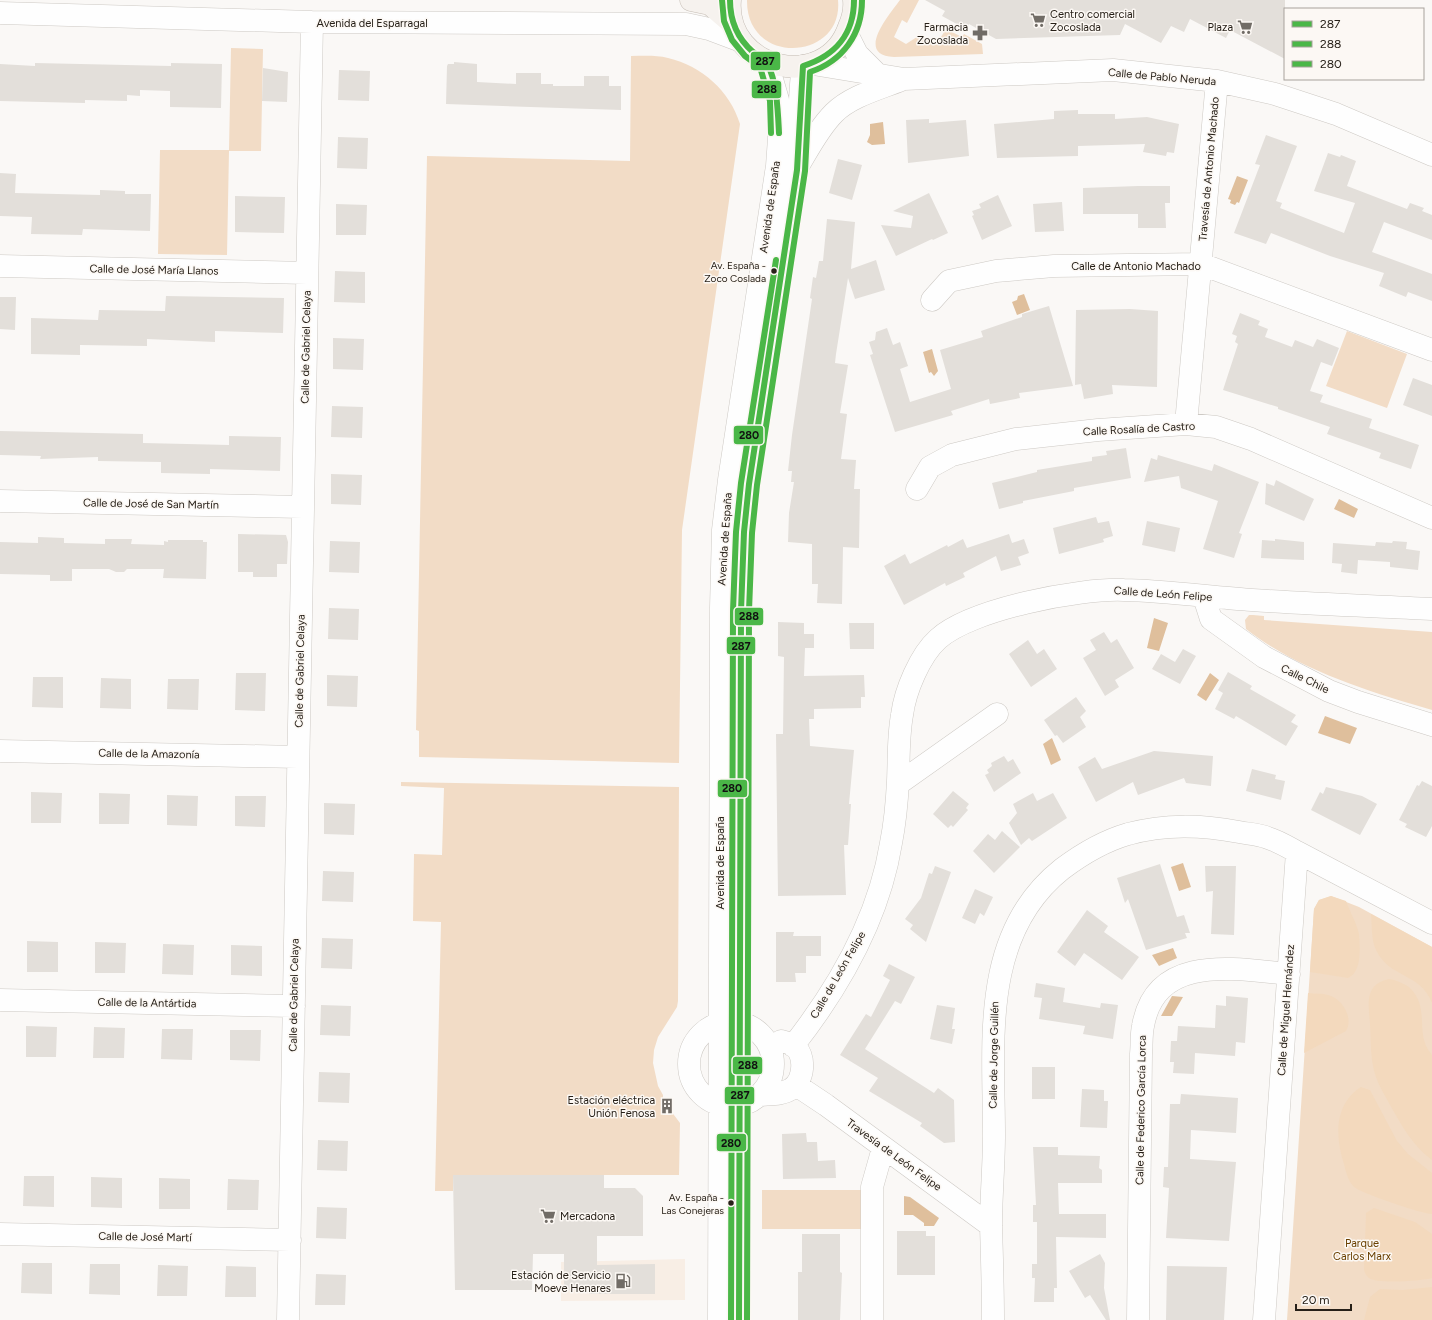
<svg xmlns="http://www.w3.org/2000/svg" width="1432" height="1320" viewBox="0 0 1432 1320" font-family="Figtree,sans-serif">
  <rect width="100%" height="100%" fill="#faf8f6"/>
  <path fill="#f8eee5" d="M685,1259v41l-124,1v-39z"/>
  <path fill="#f2dcc6" d="M747,0h91c6,61 -92,67 -91,0z
    M900,0h19l-12,23 -5,-3 -8,17 12,7 14,-9 16,10 10,-16 16,8 2,-3 18,10 1,10 -89,3c-40,-2 -4,-43 6,-57z
    M231,48l32,1 -2,102h-32l-2,104 -69,-1 2,-104h69z
    M631,56c13,0 25,-1 37,2 34,8 62,33 72,66l-58,406 -3,233 -260,-6v-26l-3,-1 11,-574 203,5z
    M1347,331l60,23 -20,54 -61,-22z
    M1253,615l11,1v4l168,12v78c-62,-18 -134,-40 -186,-81l-1,-9 4,-5z
    M401,782l278,5 -1,214 -1,6 -19,30 -4,13 -1,13 5,23 5,9v20h8v-4l9,12 -1,52h-226v16h-18l6,-269 -28,-1 1,-67 28,1 2,-67 -43,-2z
    M1331,896l28,11 73,40v373h-145l27,-411 5,-9z
    M762,1190h99v39h-99z"/>
  <path fill="#f3d9bd" d="M1331,896l15,5c4,11 11,23 13,33 1,14 3,38 -11,44l-38,-6 4,-63 5,-9z
    M1371,914l61,33v56c-12,-31 -42,-24 -56,-53 -5,-10 -4,-25 -5,-36z
    M1389,979c7,1 14,4 20,8 23,22 4,46 23,68v105c-20,-15 -30,-34 -42,-55 -5,-10 -12,-20 -15,-31 -5,-16 -4,-34 -5,-51 -2,-20 -5,-39 19,-44z
    M1308,993c7,1 14,0 20,2 14,3 26,23 18,36l-42,22z
    M1361,1087l9,3 27,51 11,13 24,19v41c-10,0 -71,-21 -78,-27 -6,-6 -8,-15 -10,-23 -9,-27 -10,-60 17,-77z
    M1374,1208l41,14 17,12v44c-10,3 -56,6 -63,0 -3,-2 -4,-5 -5,-8l2,-57z
    M1432,1287v33h-68l6,-23 10,-8 23,1z"/>
  <path fill="#dfbf9c" d="M883,122l2,22 -13,1 -5,-3 3,-7v-11z
    M1237,176l11,4 -9,23 -2,-1 -2,3 -5,-2 1,-3 -3,-1z
    M1024,294l6,16 -13,5 -5,-13 5,-2 1,-4z
    M932,349l6,22 -4,5 -3,-4 -2,1 -6,-21z
    M1339,499l19,10 -4,9 -20,-9z
    M1154,618l14,5 -9,28 -12,-3z
    M1210,673l9,7 -13,21 -9,-6z
    M1325,716l32,12 -7,16 -32,-11z
    M1052,738l9,22 -10,5 -8,-21z
    M1183,863l8,24 -12,4 -8,-24z
    M1173,948l4,10 -18,8 -7,-11z
    M1172,996l11,1 -11,19h-11z
    M904,1196l6,1 29,21 -5,8h-10v-3l-11,-8h-9z"/>
  <path fill="#e3dfda" d="M925,0h360v59l-55,-29 -4,8 -36,-19 -6,13 -13,-6 -10,17 -36,-19 -5,11 -124,4 -27,-15 -3,5 -24,-13 3,-5z
    M454,62l23,2v18l39,2v-11h25v11h12v2h31v-10h25v10h12v24l-175,-6 1,-38 1,-2h6z
    M35,63l136,3v-3l51,1 -1,44 -51,-1v-16l-30,-1v6l-13,-1v6l-42,-1v3l-85,-2v-37l35,2z
    M263,68l25,4 -1,30 -25,-1z
    M339,70l31,1 -1,30 -31,-1z
    M1078,110v4h37v5l32,-2 32,7 -5,29 -7,-1 -1,4 -23,-4 2,-8 -67,2v10l-81,2 -3,-34 60,-5v-8z
    M929,119v4l37,-3 3,36 -61,7 -2,-43z
    M1266,135l31,11 -21,55 6,2 -2,5 64,25 11,-30 -41,-12 14,-38 12,4 1,-2 15,6 -9,25 60,23 3,-6 14,5 -2,3 10,4v25l-48,-18 -12,30 60,22v27l-24,-9 -2,5 -27,-11 5,-13 -54,-17 -59,-23 -5,11 -32,-11 26,-68 -5,-1z
    M338,137l30,1 -1,31 -30,-1z
    M838,159l24,6 -10,35 -23,-7z
    M0,173l16,1 -1,19 85,2v-5l25,1v3h26l-1,37 -67,-2 -1,6 -51,-1 1,-17 -32,-1z
    M1138,186h32v17h-5l1,25h-28v-14h-55v-26z
    M929,193l19,40 -15,7 -1,-1 -36,17 -15,-31 30,3 2,-12 -20,-5z
    M998,195l14,31 -30,14 -10,-24 2,-1 -2,-4 9,-3 -2,-4z
    M235,196l50,1 -1,36 -49,-1z
    M1062,202l2,29 -29,1 -2,-28z
    M336,204l31,1 -1,30h-30z
    M827,219l28,3 -4,47 25,-9 9,30 -30,9 -7,-21 -12,76 -1,9 13,2 -8,48 7,1 -6,45 15,1 -2,29h6l-1,59 -16,-1 -1,57 -25,-1 1,-19h-6v-40l-24,-2 1,-29 5,-31h-3l1,-11h-4l4,-36 20,-136 -2,-1 3,-21 3,1 3,-17h4z
    M335,271l30,1v31l-31,-1z
    M166,296l118,2 -1,35 -68,-2v11l-68,-3v7l-67,-1v10l-49,-1v-36l67,2 1,-10 66,1z
    M0,297h16l-1,33 -15,-1z
    M1049,306l24,80 -54,7 1,5 -30,6 -1,-5 -38,12 2,4 -58,17 -25,-77 3,-1 -4,-12 6,-2 1,-8 11,-4 6,17 7,-3 8,24 -8,3 10,33 41,-13 -11,-39 43,-13 -2,-6 41,-14v-3z
    M1130,309l28,2 -1,76 -45,-2 1,9 -29,5 -3,-15 -6,1 1,-75z
    M1240,313l20,8 -2,4 10,4 -3,8 27,10 3,-7 18,7 4,-8 22,9 -7,18 -11,-4 -11,29 13,4 -3,7 52,17 -3,9 50,17 -8,24 -32,-11 2,-5 -54,-19 3,-7 -52,-18v-2l-55,-17 15,-46 -3,-2 2,-6 -5,-2z
    M333,338l31,1 -1,31 -30,-1z
    M1413,378l19,7v31l-29,-11z
    M332,406l31,1 -1,31 -31,-1z
    M0,431l143,3v9l44,1 42,1v-9l52,1 -1,34 -70,-2v5l-49,-1v-11l-63,-1v-4l-58,2 1,-3 -41,-1z
    M1126,448l5,30 -57,10v3l-51,10v2l-24,6 -7,-26 45,-11v-2l55,-9v-4l15,-2 -1,-4z
    M1158,455l54,16 2,-7 45,18 -20,51 3,1 -8,24 -31,-9 15,-48 -37,-13 -2,-12 -35,6 7,-24 6,2z
    M331,474l31,1 -1,30 -30,-1z
    M1276,480l38,19 -10,22 -39,-17 1,-21 8,3z
    M1096,517l2,6 11,-2 4,15 -10,3 1,3 -45,12 -6,-26z
    M1147,521l33,7 -5,24 -33,-7z
    M238,534l48,1 2,7 -1,22h-10v13h-24v-5h-15z
    M1009,534l3,9 12,-4 5,14 -11,4 3,8 -20,6 -5,-15 -33,17 2,4 -19,9 -1,-3 -41,22 -20,-39 21,-12 5,10 37,-19 1,2 15,-8 4,9z
    M38,537l26,1v5l41,1v-5h27l-1,5 33,1v-4l4,1v-2h35v2h4l-1,37 -43,-1 1,-9h-37l-3,3h-8l-7,-3h-37v12h-22v-6l-50,-1v-32l38,1z
    M1275,539l29,3v18l-43,-2 1,-18 13,1z
    M330,541l30,1 -1,31 -30,-1z
    M1393,541l14,1 -1,7 14,2 -2,19 -28,-3v-5l-32,-2 -1,14 -16,-2 1,-8 -10,-1 1,-20 42,3 1,-4 16,1z
    M329,608l30,1 -1,31 -30,-1z
    M778,622l26,1v11h10v14h-9l-1,28 60,-1 1,22h-4v11l-47,1v10h-5l1,27 44,4 -5,54h2l-3,41h-4l2,50 -68,1 -2,-162h7l1,-77 -6,-1z
    M849,623h25v26h-24z
    M1104,632l7,11 6,-4 17,29 -19,12 4,7 -14,9 -22,-38 13,-8 -6,-10z
    M1028,640l9,14 7,-5 13,20 -26,18 -22,-33z
    M1183,649l13,7 -16,28 -28,-15 9,-15 14,8z
    M1228,672l24,14 -2,3 46,26 -5,7 7,4 -12,20 -50,-30 -2,3 -19,-10 8,-16 -5,-3z
    M236,673h30l-1,38 -30,-1z
    M327,675l31,1 -1,31 -30,-1z
    M33,677h30v31l-31,-1z
    M101,678l30,1v30l-31,-1z
    M168,679h31l-1,31 -31,-1z
    M1076,697l10,14 -6,6 6,10 -23,16 -6,-8 -2,1 -11,-16z
    M1154,751l59,5 -2,30 -25,-3 -2,-5 -46,17 -5,-13 -37,20 -18,-35 17,-10 7,12z
    M1004,756l4,6 5,-3 8,14 -27,19 -9,-17 4,-2 -2,-3 5,-4 -1,-3z
    M1252,769l24,6 -1,4 10,2 -4,19 -35,-9z
    M1422,781l10,5v40l-6,11 -21,-10 2,-3 -8,-4 18,-35 2,1z
    M1326,787l36,9 15,8 -17,31 -49,-25 9,-18 3,2z
    M953,791l16,13 -3,4 2,2 -15,17 -2,-2 -3,3 -15,-14z
    M31,792l31,1 -1,30h-30z
    M99,793l31,1 -1,30h-30z
    M1033,793l4,8 16,-8 14,25 -35,23 -3,-3 -8,7 -12,-22 8,-10 -4,-9z
    M167,795l31,1 -1,30 -30,-1z
    M235,796h31l-1,31 -30,-1z
    M324,803l31,1 -1,31 -30,-1z
    M1002,831l18,16 -26,26 -21,-22 15,-17 7,6z
    M1160,864l17,53 7,-2 6,18h-5l2,5 -41,12 -18,-51 -3,4 -8,-25z
    M935,866l16,6 -25,70 -16,-13 3,-4 -8,-6 16,-21 8,-25 3,1z
    M1205,866h31l-2,69 -23,-1 2,-43 -7,1z
    M323,871l31,1 -1,30 -31,-1z
    M975,889l18,8 -9,19 -4,-3 -5,11 -13,-6z
    M1087,910l21,16 -4,6 35,25 -17,23 -38,-27 -9,13 -18,-14z
    M776,932h18l-1,4h28v20h-15v17h-11l1,9h-20z
    M322,938l31,1 -1,30 -31,-1z
    M27,941l31,1v30h-31z
    M95,942l31,1 -1,30h-30z
    M163,944l31,1 -1,30 -31,-1z
    M231,945l31,1v30l-31,-1z
    M889,964l26,13 -14,27 -6,-3 -30,48 69,44 4,-5 16,12 1,42 -11,1 -24,-17 2,-3 -53,-32 9,-13 -38,-23 26,-41 5,3 19,-37 -7,-4z
    M1036,983l29,5 -2,14 37,6 1,-5 17,2 -5,34 -30,-5 2,-8 -46,-7 3,-21 -8,-1z
    M1226,996l22,2 -3,45 -9,-1 -1,14 -40,-3 -1,21 -21,-1 1,-11h-4l1,-21h6l1,-15 37,2 1,-23 10,1z
    M321,1005l30,1 -1,30 -30,-1z
    M937,1005l18,3 -3,21h3l-3,15 -22,-5z
    M26,1026l31,1 -1,30h-30z
    M94,1027l31,1 -1,30h-31z
    M162,1029h31l-1,31 -31,-1z
    M230,1030h31l-1,31 -30,-1z
    M1032,1067h23v32h-23z
    M319,1072l31,1 -1,30 -31,-1z
    M1082,1089l22,1v11h4l-1,27 -27,-1z
    M1181,1094l57,4 -2,35 -45,-3 -1,29 46,3 -7,79 -63,-3 3,-50 -6,-1 1,-20h4l2,-63h10z
    M806,1133l1,9h10l1,19 17,-1 1,18 -53,1 -1,-45z
    M318,1140l30,1 -1,30 -30,-1z
    M1033,1147h25v8l42,1 -1,12 3,2v13h-44l1,31h47v24l-50,-1 1,51h-3v14h-20l1,-24h-3v-14h5v-42h-4v-17h3z
    M453,1175h151v13h31l8,8v40h-46v29l58,-1v30h-66v-4h-25v-36h-31l-1,36h-77z
    M24,1176h30v31l-31,-1z
    M91,1177l31,1v30l-31,-1z
    M159,1178l31,1v30h-31z
    M228,1179l31,1 -1,30h-31z
    M317,1207l30,1 -1,31 -30,-1z
    M897,1231h29v5h9v39h-38z
    M802,1234h38v38l2,1 -2,47h-42v-48h4z
    M1100,1254l5,9 -1,25 6,32h-4l-16,-25 -5,3 -16,-27z
    M22,1263h30v31l-31,-1z
    M90,1264h30v31l-31,-1z
    M158,1265l30,1 -1,30h-30z
    M226,1266l30,1v30h-31z
    M1167,1266l60,1 -3,53h-58z
    M316,1274l30,1 -1,30h-30z"/>
  <g fill="none" stroke-linecap="round" stroke-linejoin="round">
    <g stroke="#cdc9c4" stroke-width="23">
      <path id="minor" d="M0,13l312,9 374,2 23,5 32,12
        M847,34l10,20 22,22
        M813,64l91,15 209,-9 104,11 58,13 61,20 96,41
        M800,163c10,-17 20,-36 34,-50 17,-17 45,-24 67,-33
        M0,266l307,7
        M932,300l17,-19 47,-10 58,-5 147,-2 231,86
        M1186,424l31,-343
        M917,489l13,-22 22,-12 64,-16 82,-9 88,-6 30,3 35,12 181,79
        M0,501l303,6
        M1204,597l7,22 53,38 65,34 29,11 74,23
        M0,751l298,6
        M898,784l99,-70
        M0,1000l294,6
        M689 1064a42 42 0 1 1 84 0a42 42 0 1 1-84 0Z
        M793,1046c47,-60 86,-128 98,-203 4,-20 6,-42 7,-62 1,-22 0,-44 4,-66 3,-24 18,-60 36,-76 33,-30 142,-51 186,-49 43,1 85,7 128,10 60,4 120,6 180,9
        M796,1085l30,20 165,121
        M760,1095c10,-1 22,0 31,-6 13,-8 16,-34 2,-44 -3,-2 -8,-3 -12,-4
        M0,1234l290,6
        M288,1320l24,-1298
        M719,1320l2,-712 2,-78 6,-50 48,-314 2,-28 -1,-38 -11,-38
        M739,1320l2,-709 3,-79 5,-48 48,-314c3,-35 1,-70 6,-104
        M872,1320v-133l11,-39
        M993,1320c0,-31 -1,-63 -2,-94 0,-30 3,-61 3,-91 0,-93 -14,-201 68,-266 20,-15 42,-28 66,-35 38,-10 73,-9 111,-2 10,2 20,2 29,6 10,3 20,9 29,14
        M1138,1320l3,-266c1,-9 0,-19 2,-28 13,-73 92,-57 146,-52
        M1264,1320l33,-468 135,71"/>
    </g>
    <g stroke="#c5bdb5" stroke-width="23">
      <path id="major" d="M691,0l19,4 22,19
        M730,0c-6,70 96,94 119,27 4,-9 6,-17 5,-27"/>
    </g>
    <use href="#minor" stroke="#fefefe" stroke-width="22"/>
    <use href="#major" stroke="#f6f2ee" stroke-width="22"/>
    <g stroke="#fcf8f4" stroke-width="9">
      <path id="bus-1" d="M730,0c0,21 7,38 23,52 4,3 12,7 14,11 10,18 11,50 12,70
        M739,1320l2,-709 3,-79 5,-48 48,-314 6,-104c32,-10 51,-32 51,-66"/>
    </g>
    <g stroke="#fcf8f4" stroke-width="9">
      <path id="bus-2" d="M722,0l2,21 8,19 13,16 15,11 10,34 1,32
        M747,1320l2,-709 3,-78 5,-48 48,-314 5,-99c33,-11 52,-38 52,-72"/>
    </g>
    <g stroke="#fcf8f4" stroke-width="9">
      <path id="bus-3" d="M731,1320l2,-709 3,-79 5,-49 35,-223"/>
    </g>
    <use href="#bus-1" stroke="#4ab747" stroke-width="6"/>
    <use href="#bus-2" stroke="#4ab747" stroke-width="6"/>
    <use href="#bus-3" stroke="#4ab747" stroke-width="6"/>
  </g>
  <defs>
    <g id="supermarket-bare" transform="scale(1.2)"><path d="M-6-5.5h2.5l.6 2H6L4.5 2H-2.5L-4.4-4H-6ZM-1.5 3.2a1.3 1.3 0 1 0 .1 0ZM3 3.2a1.3 1.3 0 1 0 .1 0Z" fill="#716c66" stroke="#fcf8f4" stroke-width="2.5" paint-order="stroke"/></g>
    <g id="pharmacy-bare" transform="scale(1.2)"><path d="M-2-6h4v4h4v4h-4v4h-4v-4h-4v-4h4Z" fill="#716c66" stroke="#fcf8f4" stroke-width="2.5" paint-order="stroke"/></g>
    <g id="building-bare" transform="scale(1.2)"><path d="M-4-6H4V6H1V3H-1V6H-4ZM-2.5-4.3h1.7v1.8h-1.7ZM.8-4.3h1.7v1.8H.8ZM-2.5-1h1.7V.8h-1.7ZM.8-1h1.7V.8H.8Z" fill="#716c66" stroke="#fcf8f4" stroke-width="2.5" paint-order="stroke"/></g>
    <g id="fuel-bare" transform="scale(1.2)"><path d="M-5.5-6h7V0h2V4h1.3V-2.5L3-4.5l.8-.8L6-3V5H2.5V1h-1V6h-7ZM-4.2-4.7v3.2H.2V-4.7Z" fill="#716c66" stroke="#fcf8f4" stroke-width="2.5" paint-order="stroke"/></g>
  </defs>
  <g fill-rule="evenodd">
    <use href="#supermarket-bare" x="1038" y="20"/>
    <use href="#supermarket-bare" x="1245" y="27"/>
    <use href="#pharmacy-bare" x="980" y="33"/>
    <use href="#building-bare" x="667" y="1106"/>
    <use href="#supermarket-bare" x="548" y="1216"/>
    <use href="#fuel-bare" x="623" y="1281"/>
  </g>
  <g fill="#272018" stroke="#fcf8f4" stroke-width="1.5">
    <circle cx="774" cy="271" r="3.5"/>
    <circle cx="731" cy="1203" r="3.5"/>
  </g>
  <g text-anchor="middle" dominant-baseline="central" stroke-width="3" stroke-linejoin="round" paint-order="stroke">
    <g font-size="10" fill="#272018" stroke="#fcf8f4" text-anchor="end">
      <text x="766" y="265">Av. España -<tspan x="766" dy="13">Zoco Coslada</tspan></text>
      <text x="724" y="1197">Av. España -<tspan x="724" dy="13">Las Conejeras</tspan></text>
    </g>
    <g font-size="11" fill="#272018" stroke="#fcf8f4" text-anchor="end">
      <text x="1050" y="14" text-anchor="start">Centro comercial<tspan x="1050" dy="13">Zocoslada</tspan></text>
      <text x="968" y="27">Farmacia<tspan x="968" dy="13">Zocoslada</tspan></text>
      <text x="1233" y="27">Plaza</text>
      <text x="655" y="1100">Estación eléctrica<tspan x="655" dy="13">Unión Fenosa</tspan></text>
      <text x="560" y="1216" text-anchor="start">Mercadona</text>
      <text x="611" y="1275">Estación de Servicio<tspan x="611" dy="13">Moeve Henares</tspan></text>
    </g>
    <g font-size="11" fill="#272018" stroke="#fcf8f4">
      <text x="372" y="23">Avenida del Esparragal</text>
      <text transform="translate(1162 77) rotate(5)">Calle de Pablo Neruda</text>
      <text transform="translate(1209 169) rotate(-85)">Travesía de Antonio Machado</text>
      <text transform="translate(770 207) rotate(-82)">Avenida de España</text>
      <text x="1136" y="266">Calle de Antonio Machado</text>
      <text transform="translate(154 270) rotate(1)">Calle de José María Llanos</text>
      <text transform="translate(306 347) rotate(-89)">Calle de Gabriel Celaya</text>
      <text transform="translate(1139 429) rotate(-3)">Calle Rosalía de Castro</text>
      <text transform="translate(151 504) rotate(1)">Calle de José de San Martín</text>
      <text transform="translate(725 539) rotate(-86)">Avenida de España</text>
      <text transform="translate(1163 594) rotate(4)">Calle de León Felipe</text>
      <text transform="translate(300 671) rotate(-89)">Calle de Gabriel Celaya</text>
      <text transform="translate(1305 679) rotate(26)">Calle Chile</text>
      <text transform="translate(149 754) rotate(1)">Calle de la Amazonía</text>
      <text transform="translate(720 863) rotate(-90)">Avenida de España</text>
      <text transform="translate(838 975) rotate(-60)">Calle de León Felipe</text>
      <text transform="translate(294 995) rotate(-89)">Calle de Gabriel Celaya</text>
      <text transform="translate(147 1003) rotate(1)">Calle de la Antártida</text>
      <text transform="translate(1286 1010) rotate(-86)">Calle de Miguel Hernández</text>
      <text transform="translate(994 1055) rotate(-89)">Calle de Jorge Guillén</text>
      <text transform="translate(1141 1110) rotate(-89)">Calle de Federico García Lorca</text>
      <text transform="translate(894 1155) rotate(36)">Travesía de León Felipe</text>
      <text transform="translate(145 1237) rotate(1)">Calle de José Martí</text>
    </g>
    <g font-size="11" fill="#6a4000" stroke="#fcf8f4">
      <text x="1362" y="1243">Parque<tspan x="1362" dy="13">Carlos Marx</tspan></text>
    </g>
  </g>
  <g stroke="#fcf8f4" stroke-width="1.5">
    <rect x="750" y="51" width="31" height="20" rx="4" fill="#4ab747"/>
    <rect x="751" y="80" width="31" height="19" rx="4" fill="#4ab747"/>
    <rect x="733" y="425" width="31" height="20" rx="4" fill="#4ab747"/>
    <rect x="734" y="607" width="30" height="19" rx="4" fill="#4ab747"/>
    <rect x="726" y="636" width="30" height="19" rx="4" fill="#4ab747"/>
    <rect x="717" y="779" width="31" height="19" rx="4" fill="#4ab747"/>
    <rect x="732" y="1056" width="31" height="19" rx="4" fill="#4ab747"/>
    <rect x="724" y="1086" width="31" height="19" rx="4" fill="#4ab747"/>
    <rect x="716" y="1133" width="31" height="19" rx="4" fill="#4ab747"/>
  </g>
  <g font-size="11" text-anchor="middle" font-weight="bold" fill="#111">
    <text x="765" y="65">287</text>
    <text x="767" y="93">288</text>
    <text x="749" y="439">280</text>
    <text x="749" y="620">288</text>
    <text x="741" y="650">287</text>
    <text x="732" y="792">280</text>
    <text x="748" y="1069">288</text>
    <text x="740" y="1099">287</text>
    <text x="731" y="1147">280</text>
  </g>
  <rect x="1284" y="8" width="140" height="72" fill="#fcf8f4" stroke="#a7a29c"/>
  <rect x="1292" y="21" width="20" height="6" fill="#4ab747" stroke="#a7a29c"/>
  <text x="1320" y="28" font-size="12" fill="#272018">287</text>
  <rect x="1292" y="41" width="20" height="6" fill="#4ab747" stroke="#a7a29c"/>
  <text x="1320" y="48" font-size="12" fill="#272018">288</text>
  <rect x="1292" y="61" width="20" height="6" fill="#4ab747" stroke="#a7a29c"/>
  <text x="1320" y="68" font-size="12" fill="#272018">280</text>
  <path d="M1296 1304v6h55v-6" fill="none" stroke="#272018" stroke-width="2"/>
  <text x="1302" y="1304" font-size="12" fill="#272018" stroke="#fcf8f4" stroke-width="3" paint-order="stroke">20 m</text>
</svg>
